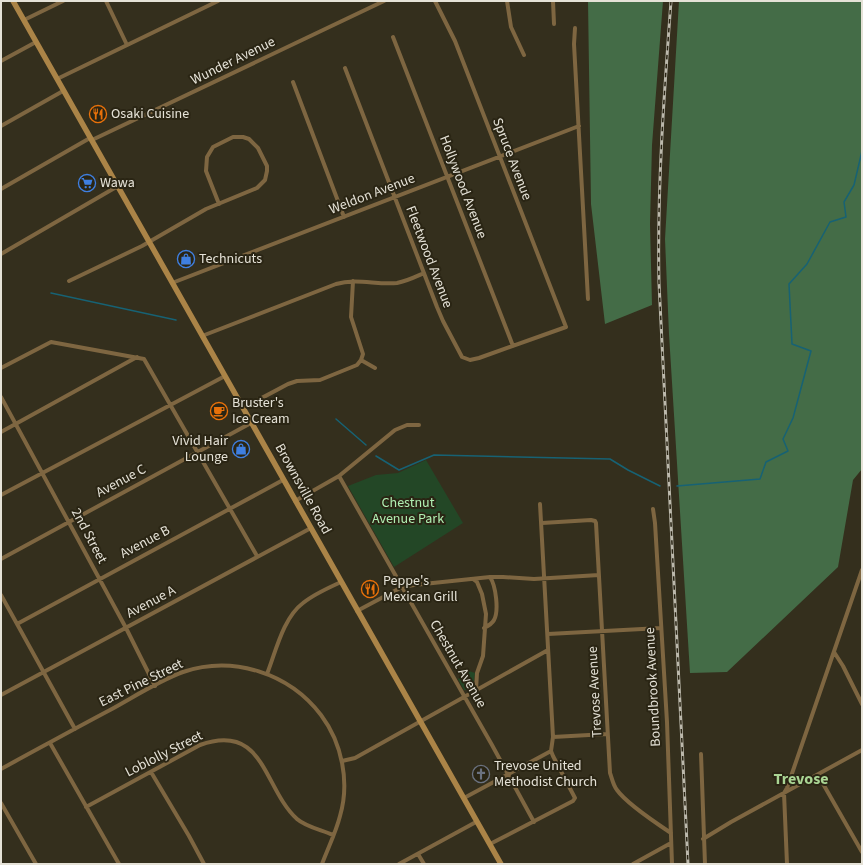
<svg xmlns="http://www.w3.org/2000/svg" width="863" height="865" viewBox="0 0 863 865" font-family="'Source Sans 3',sans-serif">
  <rect width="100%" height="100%" fill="#342f1d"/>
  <path fill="#234726" d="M426,460l37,63 -69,44 -46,-81 28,-11 22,-2z
    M469,671l6,2 -2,14 -3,3h-6l-6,-11z"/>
  <path fill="#446c47" d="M588,1h75l-11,144 -2,79 2,81 -47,19 -14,-120z
    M679,1h183v468l-9,11 -15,87 -111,105 -37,1 -21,-339 -4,-95z"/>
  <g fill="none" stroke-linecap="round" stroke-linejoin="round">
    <path stroke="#176274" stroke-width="1.5" d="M51,293l125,27
      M336,419l30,26
      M376,456l23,14 35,-15 176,4 18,11 32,16
      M677,486l83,-7 6,-17 22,-11 -5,-12 10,-21 18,-67 -19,-7 -3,-60 18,-20 23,-42 16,-5 -2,-15 10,-17 8,-34"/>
    <path stroke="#7e6641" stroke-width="4" d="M106,1l21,44
      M507,1l4,26 13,28
      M553,1l1,23
      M24,20l39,-19
      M575,28l-1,16 14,255
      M393,37l120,309
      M1,61l35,-19
      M345,68l92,239 6,14 19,36 8,3 9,-2 87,-31 -111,-286 -20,-40
      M57,79l161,-78
      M293,82l51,135
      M1,126l62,-35
      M92,140l292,-139
      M1,189l89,-51
      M1,254l117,-68
      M69,281l73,-35 64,-37 51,-21 8,-8 2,-9v-5l-9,-18 -9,-9 -6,-2h-10l-20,10 -6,10 -1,14 13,33
      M353,281l-2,36 12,37 -2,6
      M172,283l407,-157
      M202,336l134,-52c21,-6 40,1 61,-1 10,-2 18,-6 27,-10
      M361,360l14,8
      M1,368l50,-26 93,17 113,197
      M1,397l125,231 29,58
      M243,408l45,-24 9,-3 23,-1 37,-15 4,-5
      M1,432l136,-75
      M339,476l153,269 42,77
      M1,495l224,-119
      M295,501l44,-25 56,-46 12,-5h12
      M653,509l2,14 12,199 5,142
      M542,523l49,-3 4,1 1,2 14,250c2,5 3,12 7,17 10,14 39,33 54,43
      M1,559l250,-136
      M473,579l4,3 5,12 4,20 -3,42 -6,17 -1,17
      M1,595l74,134
      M357,611l45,-24 12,-2 76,-8h13l31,2 65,-4
      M17,624l266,-144
      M484,628c4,-2 8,-4 10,-8 5,-9 2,-34 -4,-43
      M548,634l113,-6
      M834,652l9,14 19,38
      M267,674c9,-23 16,-56 36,-71 11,-9 25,-15 38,-21
      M1,695l310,-167
      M553,737l54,-3
      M50,743l69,121
      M701,754l4,110
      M342,761l13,-3 193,-108
      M1,769c37,-20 73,-40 109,-59 24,-13 48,-29 73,-38 50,-17 106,1 138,43 21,28 29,67 19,101 -4,16 -12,32 -18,48
      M151,772l38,64 15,28
      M818,775l44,77
      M464,798l87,-47
      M1,803l35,61
      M86,807l114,-62c65,-23 63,43 97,74 9,8 25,11 36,16
      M703,839l28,-17 131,-72
      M490,844l83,-43 2,-3 -22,-42 -2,-5 2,-14 -13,-233
      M418,854l6,10
      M399,864l77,-42
      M633,864l38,-21
      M787,864l-3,-71 3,-5 75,-218"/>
    <path stroke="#ab8447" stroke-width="5.5" d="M13,1l488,863"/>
    <g stroke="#bcb9ac" stroke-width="3">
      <path id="rail" d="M671,1c-7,94 -14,188 -12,282l29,581"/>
    </g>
    <use href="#rail" stroke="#2a2514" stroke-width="1.5" stroke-dasharray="4.5" stroke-linecap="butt"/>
  </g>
  <defs>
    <g id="restaurant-ring" transform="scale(0.9)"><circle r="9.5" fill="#2a2514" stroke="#e8710a" stroke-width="1.5"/><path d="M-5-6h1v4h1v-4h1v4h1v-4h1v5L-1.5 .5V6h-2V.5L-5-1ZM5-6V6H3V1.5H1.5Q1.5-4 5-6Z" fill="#e8710a"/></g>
    <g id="supermarket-ring" transform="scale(0.9)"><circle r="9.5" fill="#2a2514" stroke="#3f7fe0" stroke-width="1.5"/><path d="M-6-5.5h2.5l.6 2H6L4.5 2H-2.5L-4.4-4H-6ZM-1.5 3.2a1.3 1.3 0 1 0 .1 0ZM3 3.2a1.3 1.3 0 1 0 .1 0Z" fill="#3f7fe0"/></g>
    <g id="shop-ring" transform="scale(0.9)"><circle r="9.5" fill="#2a2514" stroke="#3f7fe0" stroke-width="1.5"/><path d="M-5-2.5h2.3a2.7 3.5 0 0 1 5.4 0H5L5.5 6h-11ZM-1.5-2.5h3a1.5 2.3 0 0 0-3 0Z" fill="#3f7fe0"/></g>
    <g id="cafe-ring" transform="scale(0.9)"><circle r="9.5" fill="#2a2514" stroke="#e8710a" stroke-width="1.5"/><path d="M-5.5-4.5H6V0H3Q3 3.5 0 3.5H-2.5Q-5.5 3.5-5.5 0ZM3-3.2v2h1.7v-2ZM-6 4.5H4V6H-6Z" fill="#e8710a"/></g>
    <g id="church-ring" transform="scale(0.9)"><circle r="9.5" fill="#2a2514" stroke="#6b7280" stroke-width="1.5"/><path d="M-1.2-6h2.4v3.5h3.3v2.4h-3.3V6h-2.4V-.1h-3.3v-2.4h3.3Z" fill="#6b7280"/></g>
  </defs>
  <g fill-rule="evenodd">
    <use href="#restaurant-ring" x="98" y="114"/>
    <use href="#supermarket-ring" x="87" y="183"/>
    <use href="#shop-ring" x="186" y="259"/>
    <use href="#cafe-ring" x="219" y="411"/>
    <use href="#shop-ring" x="241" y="449"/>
    <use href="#restaurant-ring" x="370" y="589"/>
    <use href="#church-ring" x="481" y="774"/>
  </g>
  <g text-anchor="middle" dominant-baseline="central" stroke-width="4" stroke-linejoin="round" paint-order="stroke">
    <g font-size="14" fill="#e5e2d7" stroke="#2a2514">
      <text transform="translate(233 61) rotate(-26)">Wunder Avenue</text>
      <text transform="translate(512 159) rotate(69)">Spruce Avenue</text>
      <text transform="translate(463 187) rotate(69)">Hollywood Avenue</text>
      <text transform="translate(372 194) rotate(-21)">Weldon Avenue</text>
      <text transform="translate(429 257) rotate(69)">Fleetwood Avenue</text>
      <text transform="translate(121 481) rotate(-28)">Avenue C</text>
      <text transform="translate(303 489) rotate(61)">Brownsville Road</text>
      <text transform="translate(89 536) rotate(62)">2nd Street</text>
      <text transform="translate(145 542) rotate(-28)">Avenue B</text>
      <text transform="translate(151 602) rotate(-28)">Avenue A</text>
      <text transform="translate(458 664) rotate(60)">Chestnut Avenue</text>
      <text transform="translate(141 683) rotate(-26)">East Pine Street</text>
      <text transform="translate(653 687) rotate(-93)">Boundbrook Avenue</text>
      <text transform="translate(595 692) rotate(-93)">Trevose Avenue</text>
      <text transform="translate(164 754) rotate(-27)">Loblolly Street</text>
    </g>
    <g font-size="14" fill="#e5e2d7" stroke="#2a2514" text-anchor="start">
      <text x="111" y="114">Osaki Cuisine</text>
      <text x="100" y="183">Wawa</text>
      <text x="199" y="259">Technicuts</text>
      <text x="232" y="403">Bruster's<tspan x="232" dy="16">Ice Cream</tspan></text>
      <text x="228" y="441" text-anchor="end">Vivid Hair<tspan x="228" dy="16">Lounge</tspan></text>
      <text x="383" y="581">Peppe's<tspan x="383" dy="16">Mexican Grill</tspan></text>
      <text x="494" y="766">Trevose United<tspan x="494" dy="16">Methodist Church</tspan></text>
    </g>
    <g font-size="14" fill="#b0efb2" stroke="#2a2514">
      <text x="408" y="503">Chestnut<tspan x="408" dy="16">Avenue Park</tspan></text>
    </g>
    <g font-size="16" font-weight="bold" fill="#aad594" stroke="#2a2514">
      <text x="801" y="779">Trevose</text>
    </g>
  </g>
  <rect width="863" height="865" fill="none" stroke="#e5e2d7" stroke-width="4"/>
</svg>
